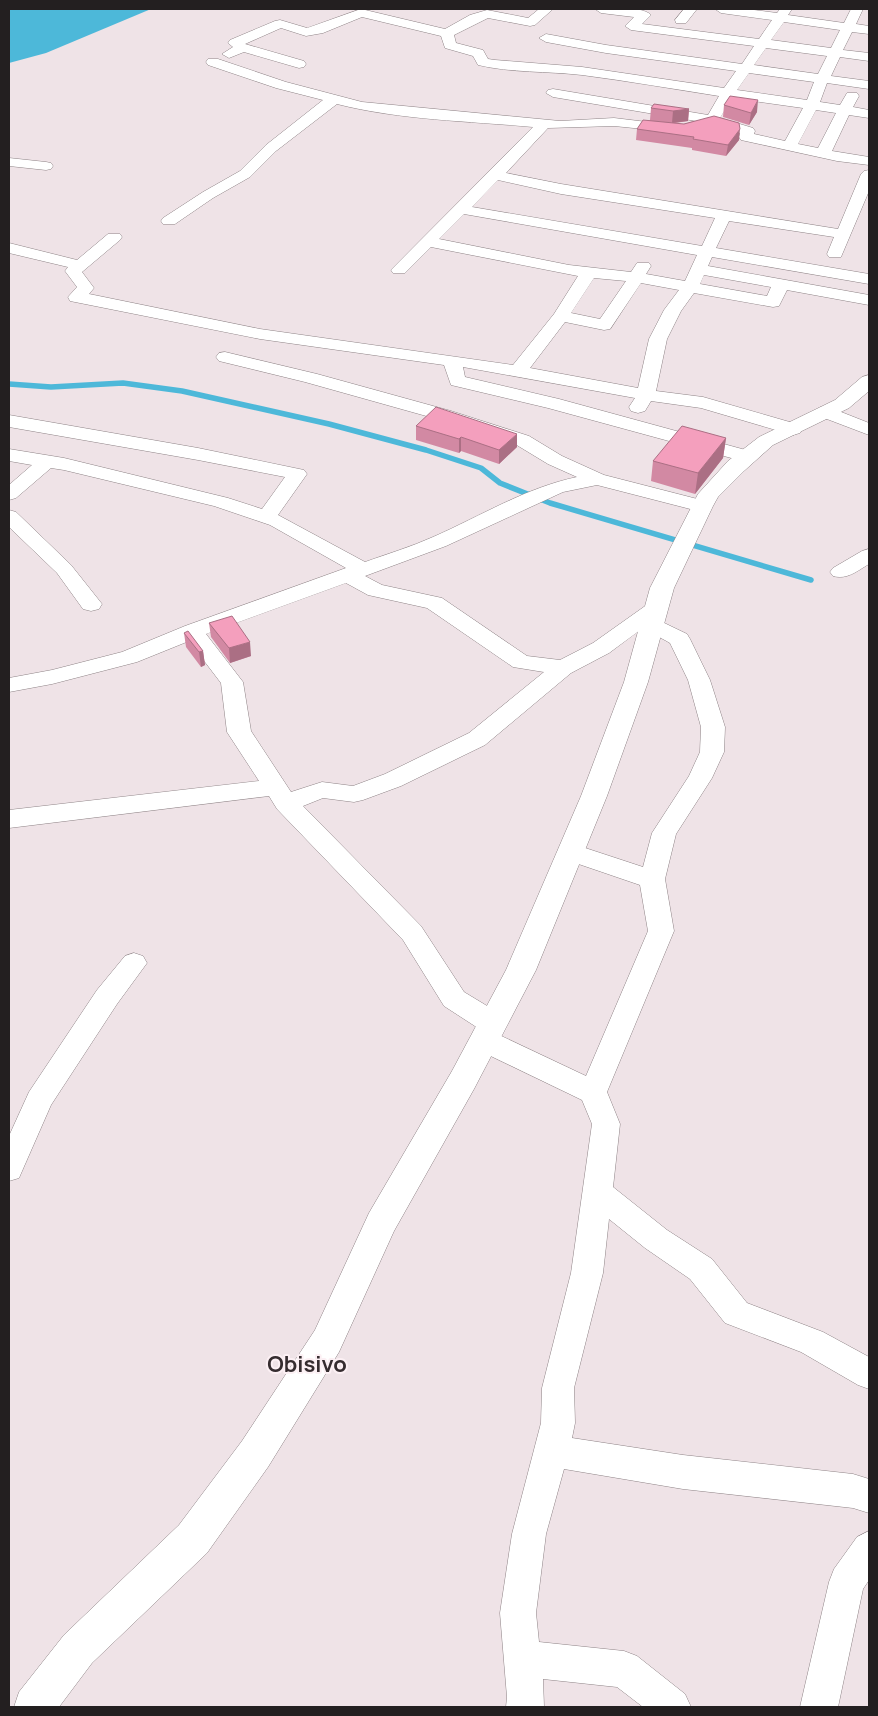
<svg xmlns="http://www.w3.org/2000/svg" width="878" height="1716" viewBox="0 0 878 1716" font-family="Manrope,sans-serif">
  <rect width="100%" height="100%" fill="#efe3e7"/>
  <path fill="#4db8d9" d="M9,9h142l-105,44 -37,10z"/>
  <g fill="none" stroke-linecap="round" stroke-linejoin="round">
    <path stroke="#4db8d9" stroke-width="5.5" d="M9,384l42,3 72,-4 59,8 147,33 97,26 55,18 19,15 50,20 261,77"/>
    <g stroke="#8e8386" stroke-width="1">
      <path id="street" d="M361,9l84,20 25,-14 17,-5 41,8 11,-9h14l-18,16 -5,1 -42,-8 -34,17 2,8 27,7 5,9 7,1 87,7 142,21 12,-17 -130,-18 -60,-11 -7,-4 7,-4 60,11 136,19 12,-18 -123,-16 -6,-4 9,-9 -33,-4 -6,-4c12,-1 48,-3 56,6l-9,9 117,15 13,-19 -51,-7 -6,-4h31l31,4 3,-4h12l-4,6 56,8 7,-14h12l-7,15 13,2v8l-17,-2 -9,18 26,3v8l-29,-4 -9,19 38,5v8l-42,-6 -7,19 20,3 7,-12h10l2,3 -6,11 16,3v8l-20,-3 -17,36 37,6v8l-32,-4 -96,-21 -2,-3 1,-4 -27,-8 -30,8 -69,-7 -66,2 -42,45 55,11 277,45 23,-55 3,-3 5,-1v21l-28,66h-12l-2,-3 7,-17 -105,-16 -13,27 153,26v10l-157,-27 -4,9 161,29v10l-82,-15 -8,16 -6,1 -79,-14 -13,18 -14,28 -11,52 47,6 97,28 2,4 -2,4 -7,2 -7,-2 -85,-25 -50,-7 -6,10 -7,2 -7,-2 -2,-4 6,-9 -172,-31 2,10 94,22 194,53 3,4 -3,4 -7,2 -198,-54 -97,-23 -7,-20 -184,-26 -190,-38 -2,-4 9,-10 -12,-16 3,-4 -59,-14v-10l68,17 31,-26h12l2,3 -2,3 -38,32 12,16 -5,6 171,35 253,36 41,-51 24,-38 -147,-29 -26,26h-12l-2,-3 142,-143c-65,-6 -133,-7 -196,-23l-61,47 -26,26 -37,21 -38,26h-12l-2,-3 2,-3 40,-26 37,-21 26,-26 57,-45 -47,-12 -68,-23 -2,-3 2,-3h10l68,23 76,20 198,19 54,-3 58,7h10l14,-4 -143,-24 -7,-4 2,-3 5,-1 155,26 11,-19c-45,-7 -91,-15 -137,-21 -35,-4 -70,-2 -104,-10l-5,-9 -28,-8 -4,-12 -79,-19 -39,16 -17,3 -25,-8 -36,16 59,17 2,3 -2,3 -5,1 -55,-16 -15,6 -7,-4 11,-7 -5,-4 2,-3 45,-19 5,-1 27,8zM784,22l56,8 -9,18 -60,-8zM766,48l61,8 -9,18 -64,-9zM749,73l65,9 -7,18 -70,-10zM732,98l71,10 -18,33 -31,-7 1,-3 -2,-3 -33,-10zM816,110l20,3 -18,35 -20,-4zM498,180l63,14 154,24 -13,28 -230,-39zM464,214l233,41 -12,26 -39,-7 5,-8 -2,-3h-12l-6,9 -62,-7 -130,-26zM704,275l67,12 -4,9 -67,-12zM594,278l32,3 -26,38 -29,-6zM641,283l38,7 -15,20 -15,29 -11,49 -108,-20 35,-46 39,8 6,-1z
        M684,9h13l-11,14h-10l-1,-3z
        M9,158l37,4 5,1 2,3 -2,3 -5,1 -37,-4z
        M225,352l92,22 134,37 78,25 33,20 42,19 105,27 3,4 -3,4 -7,2 -105,-27 -34,7 -117,54 -81,30 17,9 60,13 85,58 33,4 33,-17 55,-39 8,-2 8,2 3,5 -11,10 31,15 3,5 20,41 15,47 -1,25 -12,26 -36,56 -11,45 9,52 -67,161 13,32 -7,63 54,43 45,29 35,44 76,29 46,25v32l-11,-4 -57,-33 -76,-29 -35,-44 -45,-31 -36,-29 -6,54 -29,115 1,35 -3,15 111,17 170,19 16,5v34l-16,-5 -170,-19 -119,-20 -18,65 -10,79 3,29 85,9 13,5 48,38 6,13h-48l-26,-20 -74,-8 1,28h-38l1,-10 -7,-84 12,-79 29,-111 1,-35 29,-115 21,-149 -10,-24 -108,-52 -4,-8 4,-8 7,-2 -37,-24 -41,-66 -126,-131 -8,-13 -260,32v-18l250,-29 -32,-49 -6,-49 -32,-42 -52,21 -85,22 -43,8v-14l43,-8 70,-18 63,-26 161,-58 -76,-43 -56,-19 -150,-36 -13,-2 -35,30 -7,2v-15l23,-20 -23,-4v-12l55,9 164,40 34,11 23,-32 -87,-17 -189,-33v-12l189,33 106,22 3,4 -29,41 87,47c22,-8 46,-15 68,-25 48,-21 92,-49 144,-60l-29,-13 -33,-20 -78,-25 -132,-37 -86,-21 -3,-4 3,-4zM346,583l22,12 59,13 86,59 31,5 -75,61 -84,41 -32,12 -31,-4 -31,10 -40,-61 -8,-49 -37,-48zM643,628l27,15 18,37 13,47 -1,25 -11,24 -37,57 -9,34 -73,-24 -9,3 -3,6 3,6 79,27 8,46 -62,145 -91,-43 7,-2 4,-8 -4,-8 -38,-23 -43,-66 -118,-120 20,-8 31,4 9,-2 38,-14 84,-41 86,-72 38,-20z
        M826,406l43,17v12l-50,-19 -2,-4 2,-4z
        M9,510l7,2 55,53 31,39 -3,5 -8,2 -8,-2 -26,-36 -48,-46z
        M869,549v15c-12,7 -22,16 -36,12l-3,-4 3,-4 29,-17z
        M134,953l9,3 4,7 -30,41 -66,101 -32,73 -10,3v-45l20,-44 68,-102 28,-34z
        M869,1531v49l-6,9 -25,118h-38l29,-125 5,-13 23,-32z"/>
    </g>
    <g stroke="#8e8386" stroke-width="1">
      <path id="secondary" d="M869,375v16l-20,17 -76,37 -29,26 -26,26 -5,9 -39,82 -26,94 -41,114 -71,174 -62,119 -80,142 -55,121 -71,115 -61,86 -115,110 -33,44h-45l5,-15 45,-57 115,-110 63,-84 73,-111 54,-117 83,-142 54,-101 75,-174 43,-114 26,-94 48,-94 30,-33 31,-24 76,-37 27,-23z"/>
    </g>
    <use href="#street" fill="#fff" fill-rule="evenodd"/>
    <use href="#secondary" fill="#fff" fill-rule="evenodd"/>
  </g>
  <path fill="#d289a3" d="M724,105l33,7 -8,13 -26,-8z
    M651,108l38,1 -1,12 -13,2 64,17 -13,16 -34,-6v-2l-56,-8 1,-11 13,-9z
    M416,426l101,21 -18,17 -38,-13 -2,2 -43,-13z
    M726,438l-3,20 -28,36 -44,-13 2,-20z
    M209,623l42,33 -21,7 -19,-26z
    M184,633l19,18 2,14 -4,2 -15,-20z"/>
  <path fill="#ab6f84" d="M758,100l-1,12 -8,13 2,-12z
    M689,109l-1,12 -16,2 1,-12z
    M740,129l-1,11 -13,16 2,-11z
    M517,434v13l-18,17v-14z
    M461,437v14l-2,2v-14z
    M726,438l-3,20 -28,36 3,-21z
    M250,642l1,14 -21,7 -1,-15z
    M203,651l2,14 -4,2 -2,-15z"/>
  <path fill="#f49fbd" stroke="#ab6f84" d="M730,96l28,4 -7,13 -27,-8z
    M654,104l35,5 -16,2 -22,-3z
    M714,116l25,7 1,6 -12,16 -35,-6 1,-2 -57,-8 6,-9 41,4z
    M436,407l81,27 -18,16 -38,-13 -2,2 -43,-13z
    M682,426l44,12 -28,35 -45,-12z
    M232,616l18,26 -21,6 -20,-25z
    M188,631l15,20 -4,1 -15,-19z"/>
  <g text-anchor="middle" dominant-baseline="central" stroke-width="4" stroke-linejoin="round" paint-order="stroke">
    <g font-size="22" font-weight="bold" fill="#352c2f" stroke="#fcf0f4">
      <text x="307" y="1364">Obisivo</text>
    </g>
  </g>
  <rect width="878" height="1716" fill="none" stroke="#231f20" stroke-width="20"/>
</svg>
